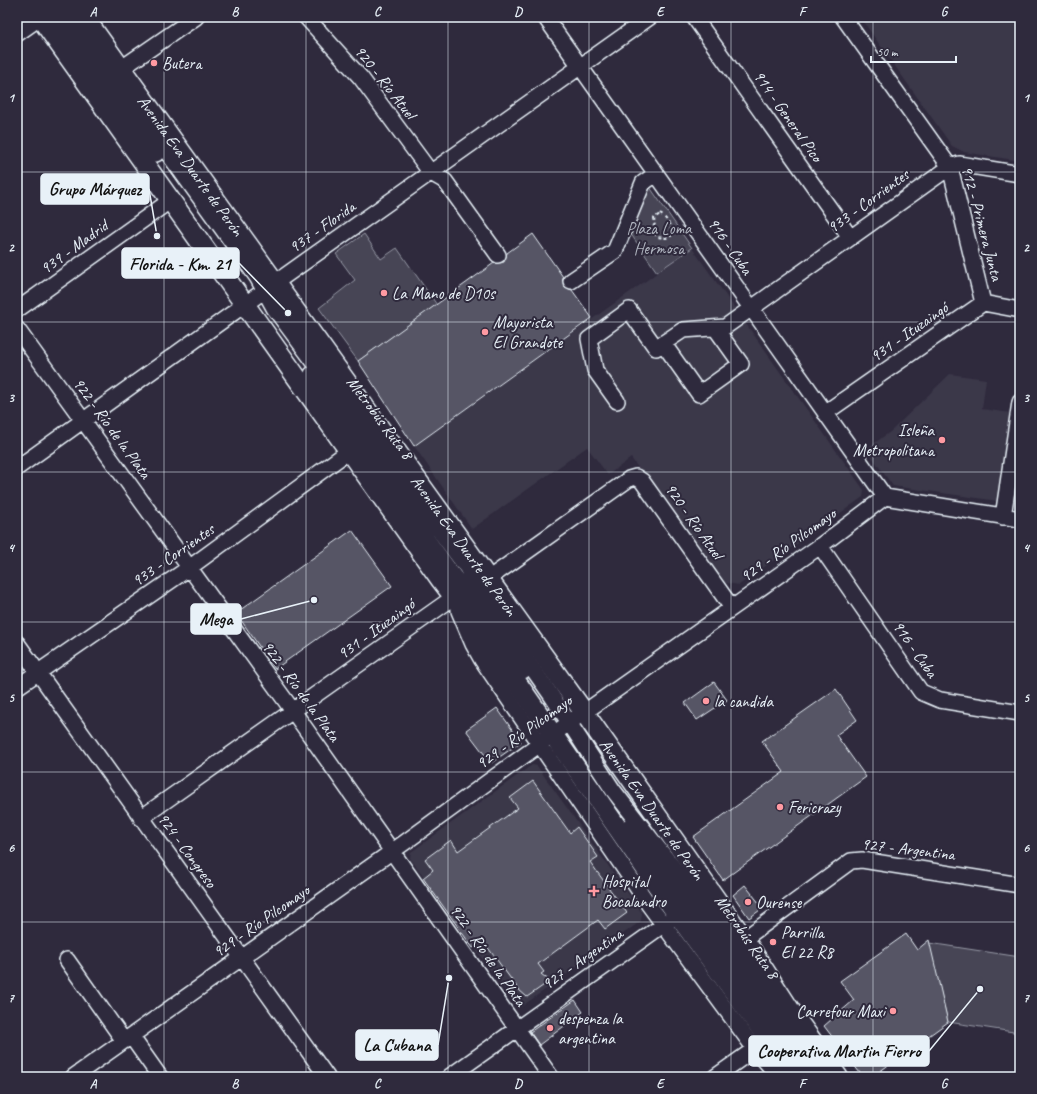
<svg xmlns="http://www.w3.org/2000/svg" width="1037" height="1094" viewBox="0 0 1037 1094" font-family="Caveat,sans-serif">
  <rect width="100%" height="100%" fill="#2f2a3d"/>
  <filter id="ink" filterUnits="userSpaceOnUse"><feTurbulence type="fractalNoise" baseFrequency=".025" numOctaves="2"/><feDisplacementMap in="SourceGraphic" scale="8" xChannelSelector="R" yChannelSelector="G"/><feConvolveMatrix kernelMatrix="1 2 1 2 8 2 1 2 1" color-interpolation-filters="sRGB"/></filter>
  <g filter="url(#ink)">
    <path fill="#3b3749" d="M860,17h160v144l-56,-9 -12,-6z
      M692,248l172,242 -1,7 -124,88 -18,-3 -90,-124 -23,17 -21,-28 -115,82 -58,-83z
      M950,374l36,5 -4,30 29,4 -13,88 -105,-15 -27,-37 24,-17z
      M532,765l5,1 105,147 -1,8 -120,86 -5,-1 -106,-148 1,-6z"/>
    <path fill="#464455" stroke="#979aa6" d="M647,183l45,65 -35,24 -29,-42z
      M364,234l17,25 16,-11 40,57 -79,56 -39,-53 36,-28 -19,-26z
      M929,943l91,14v76l-72,-11z"/>
    <path fill="#575565" stroke="#e8f1f8" d="M533,234l30,43 1,9 8,4 20,28 -178,128 -56,-85 136,-98 10,-1 3,-9z
      M352,530l40,56 -117,83 -39,-56z
      M714,682l13,18 -30,20 -12,-17z
      M836,689l21,31 -21,15 30,42 -143,103 -30,-43 91,-65 -22,-31z
      M497,708l24,34 -30,21 -25,-33z
      M533,781l37,52 7,-6 21,30 -8,5 37,51 -22,16 -7,-9 -60,44 6,8 -3,2 9,7 -23,16 -8,-7 -36,-49 -10,7 -50,-70 10,-8 -8,-11 26,-19 7,11 60,-43 -8,-10z
      M745,885l18,23 -14,10 -16,-23z
      M906,934l11,16 12,-10 19,82 -76,55h-9l-39,-51 30,-26 -14,-19z
      M575,1000l8,12 -44,33 -9,-13z"/>
    <g fill="none" stroke-linecap="round" stroke-linejoin="round">
      <g stroke="#e8f1f8" stroke-width="18">
        <path id="minor" d="M55,17l101,137
          M70,17l187,260 17,31 193,260 19,34 65,93 62,95 74,95 137,192
          M306,17l55,61 70,95 14,8 53,74
          M545,17l340,480
          M694,17l156,220
          M843,17l107,150 33,136
          M17,34l24,-17
          M122,68l74,-51
          M571,281l44,-30 28,-68 13,-9
          M17,310l154,-110
          M17,329l276,382 258,366
          M663,343l36,51 42,-30 -25,-35
          M312,374l44,68 167,229
          M617,401l-22,-31 -6,-31 40,-29 27,38 27,-18 42,-3 225,-160 9,-3 61,10
          M825,413l158,-110 37,7
          M17,468l248,-178 385,-273
          M1003,517l17,-115
          M820,546l101,146 19,8 80,13
          M459,611l14,33 9,16 167,245 106,144 24,28
          M17,643l310,434
          M17,687l172,-119 160,-117
          M141,818l313,-221 34,-18 141,-100 7,-2 6,4 90,127
          M629,826l180,251
          M744,939l107,-78 11,-1 158,25
          M67,960l57,81
          M131,1036l29,41
          M73,1077l331,-234 158,-115 258,-182 65,-49 135,22
          M449,1077l221,-157
          M715,1077l48,-34"/>
      </g>
      <g stroke="#e8f1f8" stroke-width="22">
        <g id="major">
          <path d="M40,17l401,563 50,65 186,269 119,163"/>
          <path id="s1" d="M84,17l492,684 168,238 50,77 44,61"/>
        </g>
      </g>
      <path stroke="#e8f1f8" stroke-width="2" stroke-dasharray="3 3" stroke-linecap="butt" d="M660,214c7,4 13,14 11,22l-5,2 -9,-1 -6,-8 4,-5 -1,-6z
        M672,231l8,-1"/>
      <use href="#minor" stroke="#2f2a3d" stroke-width="15"/>
      <use href="#major" stroke="#2f2a3d" stroke-width="19"/>
    </g>
  </g>
  <path fill="none" stroke="#e8f1f8" stroke-width="1" stroke-opacity="0.55" d="M164,17v1060M306,17v1060M448,17v1060M589,17v1060M731,17v1060M873,17v1060M17,172h1003M17,322h1003M17,472h1003M17,622h1003M17,772h1003M17,922h1003"/>
  <g fill="#ff9aa2" stroke="#2f2a3d" stroke-width="1.5">
    <circle cx="154" cy="63" r="4"/>
    <circle cx="384" cy="293" r="4"/>
    <circle cx="485" cy="332" r="4"/>
    <circle cx="942" cy="440" r="4"/>
    <circle cx="706" cy="701" r="4"/>
    <circle cx="780" cy="807" r="4"/>
    <path d="M592 885h4v4h4v4h-4v4h-4v-4h-4v-4h4z"/>
    <circle cx="748" cy="902" r="4"/>
    <circle cx="773" cy="942" r="4"/>
    <circle cx="893" cy="1011" r="4"/>
    <circle cx="550" cy="1028" r="4"/>
  </g>
  <g text-anchor="middle" dominant-baseline="central" stroke-width="4" stroke-linejoin="round" paint-order="stroke">
    <g font-size="17" fill="#e8f1f8" stroke="#2f2a3d" text-anchor="start">
      <text x="162" y="63">Butera</text>
      <text x="392" y="293">La Mano de D10s</text>
      <text x="493" y="322">Mayorista<tspan x="493" dy="20">El Grandote</tspan></text>
      <text x="934" y="430" text-anchor="end">Isleña<tspan x="934" dy="20">Metropolitana</tspan></text>
      <text x="714" y="701">la candida</text>
      <text x="788" y="807">Fericrazy</text>
      <text x="602" y="881">Hospital<tspan x="602" dy="20">Bocalandro</tspan></text>
      <text x="756" y="902">Ourense</text>
      <text x="781" y="932">Parrilla<tspan x="781" dy="20">El 22 R8</tspan></text>
      <text x="885" y="1011" text-anchor="end">Carrefour Maxi</text>
      <text x="558" y="1018">despenza la<tspan x="558" dy="20">argentina</tspan></text>
    </g>
    <g font-size="17" fill="#e8f1f8" stroke="#2f2a3d">
      <text transform="translate(385 82) rotate(52)">920 - Río Atuel</text>
      <text transform="translate(788 116) rotate(55)">914 - General Pico</text>
      <text stroke="none"><textPath href="#s1" startOffset="183">Avenida Eva Duarte de Perón</textPath></text>
      <text transform="translate(868 201) rotate(-36)">933 - Corrientes</text>
      <text transform="translate(982 223) rotate(75)">912 - Primera Junta</text>
      <text transform="translate(322 227) rotate(-35)">937 - Florida</text>
      <text transform="translate(730 246) rotate(55)">916 - Cuba</text>
      <text transform="translate(74 247) rotate(-36)">939 - Madrid</text>
      <text transform="translate(909 332) rotate(-35)">931 - Ituzaingó</text>
      <text transform="translate(380 418) rotate(53)">Metrobús Ruta 8</text>
      <text transform="translate(112 428) rotate(54)">922 - Río de la Plata</text>
      <text transform="translate(694 521) rotate(55)">920 - Río Atuel</text>
      <text stroke="none"><textPath href="#s1" startOffset="651">Avenida Eva Duarte de Perón</textPath></text>
      <text transform="translate(788 545) rotate(-36)">929 - Río Pilcomayo</text>
      <text transform="translate(173 555) rotate(-35)">933 - Corrientes</text>
      <text transform="translate(376 629) rotate(-36)">931 - Ituzaingó</text>
      <text transform="translate(915 649) rotate(55)">916 - Cuba</text>
      <text transform="translate(301 691) rotate(54)">922 - Río de la Plata</text>
      <text transform="translate(524 732) rotate(-36)">929 - Río Pilcomayo</text>
      <text stroke="none"><textPath href="#s1" startOffset="975">Avenida Eva Duarte de Perón</textPath></text>
      <text transform="translate(908 849) rotate(7)">927 - Argentina</text>
      <text transform="translate(187 850) rotate(54)">924 - Congreso</text>
      <text transform="translate(261 921) rotate(-35)">929 - Río Pilcomayo</text>
      <text transform="translate(747 937) rotate(55)">Metrobús Ruta 8</text>
      <text transform="translate(488 955) rotate(55)">922 - Río de la Plata</text>
      <text transform="translate(582 959) rotate(-35)">927 - Argentina</text>
    </g>
    <g font-size="17" fill="#afb4bf" stroke="#2f2a3d">
      <text x="659" y="228">Plaza Loma<tspan x="659" dy="20">Hermosa</tspan></text>
    </g>
  </g>
  <path fill="none" stroke="#e8f1f8" stroke-width="1.5" d="M157 236L149 189M288 313L239 263M314 600L241 619M449 978L438 1045M980 989L929 1051"/>
  <g fill="#e8f1f8" stroke="#2f2a3d" stroke-width="1.5">
    <circle cx="157" cy="236" r="4"/>
    <circle cx="288" cy="313" r="4"/>
    <circle cx="314" cy="600" r="4"/>
    <circle cx="449" cy="978" r="4"/>
    <circle cx="980" cy="989" r="4"/>
  </g>
  <g fill="#e8f1f8" stroke="#e8f1f8" stroke-width="1.5">
    <rect x="41" y="174" width="108" height="30" rx="4"/>
    <rect x="122" y="248" width="117" height="30" rx="4"/>
    <rect x="191" y="604" width="50" height="30" rx="4"/>
    <rect x="356" y="1030" width="82" height="30" rx="4"/>
    <rect x="749" y="1036" width="180" height="30" rx="4"/>
  </g>
  <g font-size="18" text-anchor="middle" font-weight="bold" fill="#111">
    <text x="95" y="195">Grupo Márquez</text>
    <text x="180" y="270">Florida - Km. 21</text>
    <text x="216" y="625">Mega</text>
    <text x="397" y="1051">La Cubana</text>
    <text x="839" y="1057">Cooperativa Martin Fierro</text>
  </g>
  <rect width="1037" height="1094" fill="none" stroke="#2f2a3d" stroke-width="44"/>
  <path d="M871 56v6h85v-6" fill="none" stroke="#e8f1f8" stroke-width="2"/>
  <text x="877" y="56" font-size="12" fill="#e8f1f8" stroke="#2f2a3d" stroke-width="3" paint-order="stroke">50 m</text>
  <rect x="22" y="22" width="993" height="1050" fill="none" stroke="#e8f1f8" stroke-width="1.5"/>
  <g font-size="13" text-anchor="middle" font-weight="bold" fill="#e8f1f8">
    <text x="93" y="16">A</text>
    <text x="235" y="16">B</text>
    <text x="377" y="16">C</text>
    <text x="518" y="16">D</text>
    <text x="660" y="16">E</text>
    <text x="802" y="16">F</text>
    <text x="944" y="16">G</text>
    <text x="11" y="102">1</text>
    <text x="1026" y="102">1</text>
    <text x="11" y="252">2</text>
    <text x="1026" y="252">2</text>
    <text x="11" y="402">3</text>
    <text x="1026" y="402">3</text>
    <text x="11" y="552">4</text>
    <text x="1026" y="552">4</text>
    <text x="11" y="702">5</text>
    <text x="1026" y="702">5</text>
    <text x="11" y="852">6</text>
    <text x="1026" y="852">6</text>
    <text x="11" y="1002">7</text>
    <text x="1026" y="1002">7</text>
    <text x="93" y="1088">A</text>
    <text x="235" y="1088">B</text>
    <text x="377" y="1088">C</text>
    <text x="518" y="1088">D</text>
    <text x="660" y="1088">E</text>
    <text x="802" y="1088">F</text>
    <text x="944" y="1088">G</text>
  </g>
</svg>
